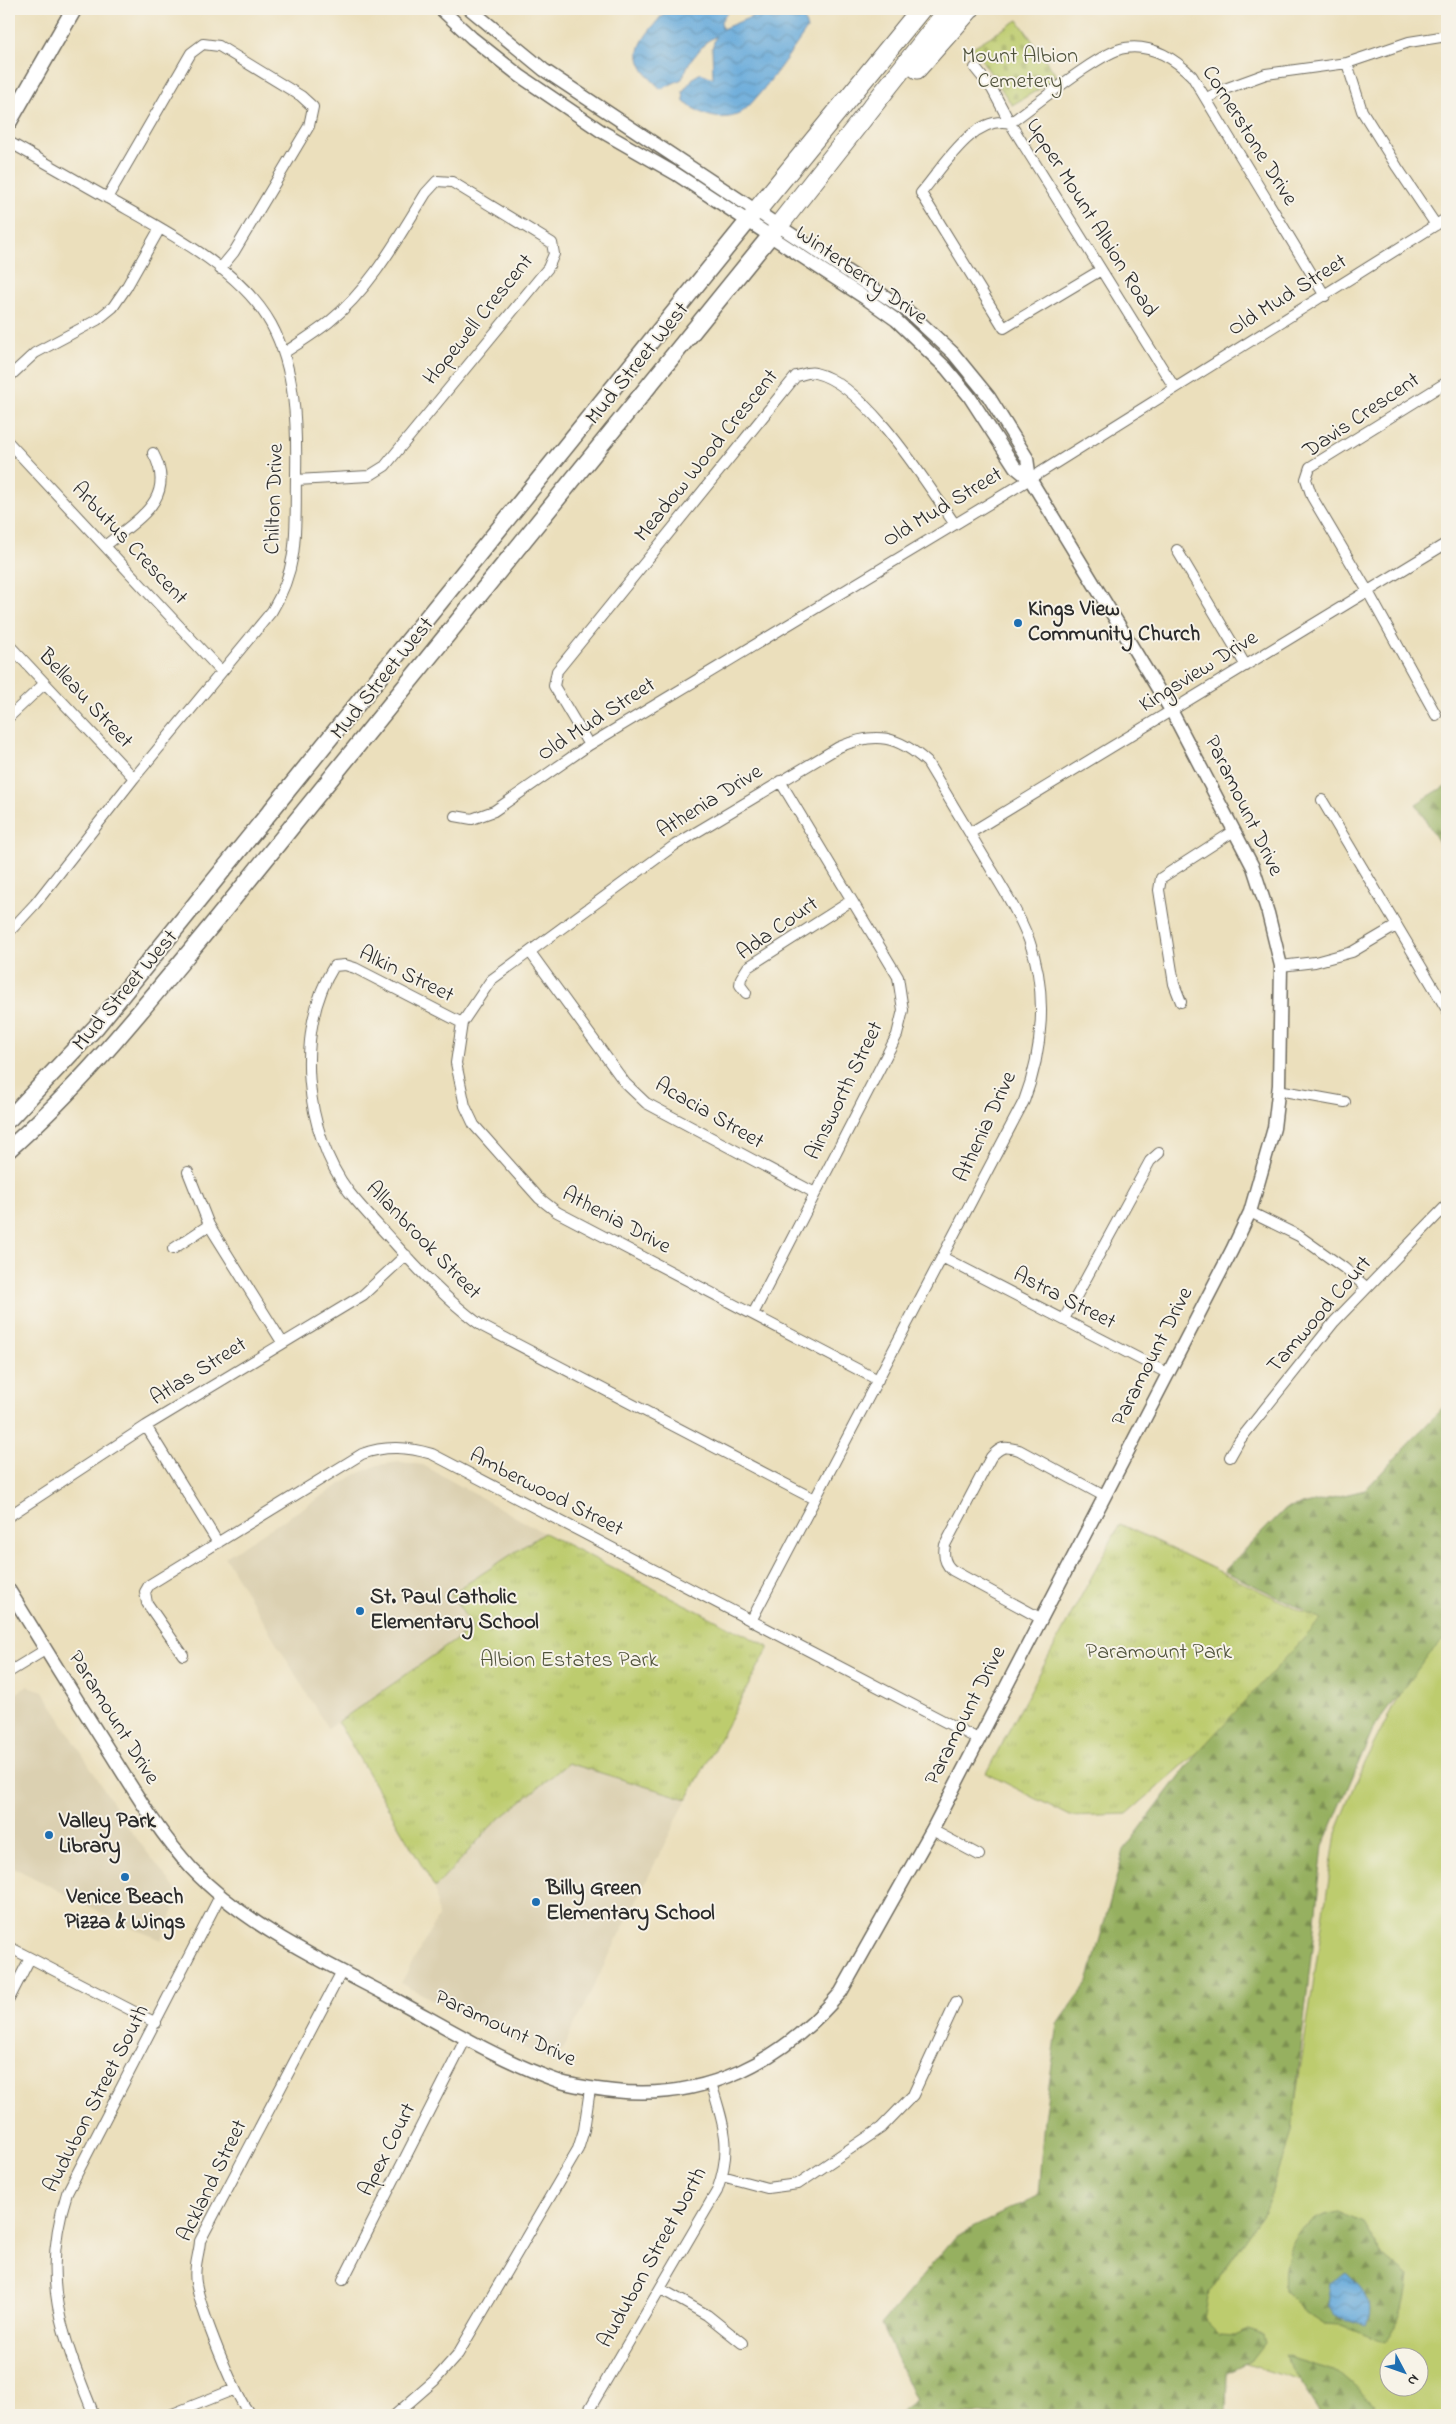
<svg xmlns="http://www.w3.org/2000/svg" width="1456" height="2424" viewBox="0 0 1456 2424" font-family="'Indie Flower',sans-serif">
  <defs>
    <pattern id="forest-firs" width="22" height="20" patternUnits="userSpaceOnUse" patternTransform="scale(1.25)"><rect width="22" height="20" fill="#96b061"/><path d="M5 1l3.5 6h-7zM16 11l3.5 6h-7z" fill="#7b8f50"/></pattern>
    <pattern id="cemetery-stones" width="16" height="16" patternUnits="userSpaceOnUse" patternTransform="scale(1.25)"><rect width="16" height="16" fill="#bdcc6e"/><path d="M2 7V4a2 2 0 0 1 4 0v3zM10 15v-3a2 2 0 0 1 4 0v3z" fill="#a3af5f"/></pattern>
    <pattern id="park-tufts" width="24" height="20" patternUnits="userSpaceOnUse" patternTransform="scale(1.25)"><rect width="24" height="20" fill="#bdcc6e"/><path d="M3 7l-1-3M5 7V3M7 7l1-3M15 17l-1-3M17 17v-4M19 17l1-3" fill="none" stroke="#a3af5f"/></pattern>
    <pattern id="water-waves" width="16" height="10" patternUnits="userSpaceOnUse" patternTransform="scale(1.25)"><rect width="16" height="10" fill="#65a9da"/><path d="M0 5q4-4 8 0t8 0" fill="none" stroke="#538ab1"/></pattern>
  </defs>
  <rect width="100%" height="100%" fill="#f7f3e8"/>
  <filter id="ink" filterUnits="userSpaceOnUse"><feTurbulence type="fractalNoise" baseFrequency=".02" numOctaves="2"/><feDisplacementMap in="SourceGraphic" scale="10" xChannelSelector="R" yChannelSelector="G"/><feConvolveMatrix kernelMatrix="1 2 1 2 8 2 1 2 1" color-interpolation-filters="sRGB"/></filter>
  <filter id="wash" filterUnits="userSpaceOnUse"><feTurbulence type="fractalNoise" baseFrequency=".0096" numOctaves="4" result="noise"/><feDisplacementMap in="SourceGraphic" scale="20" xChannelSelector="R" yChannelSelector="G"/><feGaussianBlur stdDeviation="1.12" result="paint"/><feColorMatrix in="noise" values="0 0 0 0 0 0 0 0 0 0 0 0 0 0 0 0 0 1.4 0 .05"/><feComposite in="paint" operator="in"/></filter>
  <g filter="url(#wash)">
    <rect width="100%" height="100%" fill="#ebdfbc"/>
    <path fill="#dbd0b1" d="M400,1462l23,3 121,68 -93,61 22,34 -145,101 -103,-172 132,-83 21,-9z
      M28,1686l15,5 84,135 53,69 -18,45 -33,-13 -120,-62v-167z
      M568,1763l119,36 -132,265 -154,-81 37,-66 -3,-29 56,-62z"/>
    <path fill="#bdcc6e" stroke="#747c4c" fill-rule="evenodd" d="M1447,1628v787h-69l-6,-11 -182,-58 12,-70 91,-160 43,-283 28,-70 50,-97zM1388,2356h30v30h-30z"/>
    <path fill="url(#forest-firs)" stroke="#606e46" d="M1447,785v71l-31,-52z
      M1447,1403v233l-18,18 -56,75 -50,117 -31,285 -27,81 -56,80 -5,28 15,15 15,1 14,-6 15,5 2,8 -14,18 -24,11 -1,43h-329l19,-14 -35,-76 75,-89 82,-40 6,-77 14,-95 30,-42 36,-132 181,-240 -81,-39 61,-62 80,-19z
      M1338,2212l25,11 19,31 27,23c-4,24 -7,47 -23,65l-44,-17 -17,-1 -22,-14 -18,-18c-4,-39 11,-74 53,-80z
      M1284,2356l54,16 34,30 10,13h-60z"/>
    <path fill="url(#cemetery-stones)" stroke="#747c4c" d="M1018,20l40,58 -46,27 -39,-58z"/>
    <path fill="url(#park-tufts)" stroke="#747c4c" d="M1120,1524l201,96 -124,133 -70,61 -57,2 -84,-43z
      M544,1533l225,114 -82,152 -119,-36 -77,63 -56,62 -97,-166 135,-94 -22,-34z"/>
    <path fill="url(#water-waves)" stroke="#486a82" d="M667,9h63l-9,12 1,8 29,-12 11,-8h25l16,5 4,15c-11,16 -55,81 -70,86 -20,7 -37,-1 -53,-13l-1,-11 11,-14 7,-4 12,5 -1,-30 4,-12 -10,6 -17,21 -7,16 -21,10c-39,-35 -20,-47 6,-80z
      M1346,2273c16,15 31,30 20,52l-31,-9 -8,-11 3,-21z"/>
  </g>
  <g filter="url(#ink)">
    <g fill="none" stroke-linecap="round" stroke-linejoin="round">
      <g stroke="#6e6a5e" stroke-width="12">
        <path id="minor" d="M1347,63l15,48 35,56 39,58
          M975,68l17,21 18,34 164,264
          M1207,98l15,-8 44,-16 81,-11 62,-21 38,-6
          M9,142c34,19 68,39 102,58 53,30 129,68 160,124 25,46 26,101 25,152 -1,52 4,89 -24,135l-138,167 -99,126 -26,28
          M107,198l84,-145 12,-9 16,2 82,50 12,11 -4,19 -75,126 -14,17
          M1101,270l-97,58 -83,-135c21,-24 52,-79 89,-70 23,-16 91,-72 115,-75 27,-4 49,10 67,28l133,220
          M284,353c15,-10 31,-20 45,-31 42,-34 69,-84 97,-129l11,-12 15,1 100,61 2,11 -6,14 -163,198 -16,10 -73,4
          M9,377l26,-24 62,-33 16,-13 13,-19 34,-60
          M9,443l212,228
          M105,546c32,-27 73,-47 48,-93
          M1177,550l69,116
          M9,645l125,133
          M1436,715l-69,-125 -55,-93 -6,-18 4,-12 137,-85
          M9,717l35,-33
          M589,745l-35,-59 3,-15 239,-295c6,-1 13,-5 19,-3 50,11 110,108 139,150
          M1322,800l125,210
          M455,816l17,3 22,-8 95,-66 441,-266 417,-261
          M970,833l477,-290
          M530,952l95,131 21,20 169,90
          M1281,966l34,-4 37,-10 44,-26
          M746,993l-6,-8 1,-7 7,-11 103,-66
          M1181,1002l-7,-18 -15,-94 2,-12 73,-47
          M462,1023l-107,-55 -10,-3 -11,1c-40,64 -30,166 15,226 15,19 32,36 48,54 26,29 53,57 85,80l332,173
          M1278,1090l67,12
          M188,1172l21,53 73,117
          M1250,1212l49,24 45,32 22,19
          M173,1249l36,-24
          M942,1257l227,117
          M753,1314l144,-279 6,-25 -5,-33 -118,-196
          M1064,1319l86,-158 9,-8
          M146,1426l72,117
          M1230,1457l9,-16 95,-119 113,-117
          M9,1516l137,-90 217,-131 43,-40
          M1040,1618l-88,-48c-8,-7 -9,-15 -7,-25l46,-88c10,-11 14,-11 28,-7l85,46
          M751,1621c91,-174 182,-347 273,-520 19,-50 24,-110 5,-161 -10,-26 -25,-50 -39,-73 -21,-35 -42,-70 -63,-105 -29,-26 -51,-31 -88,-15l-164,98 -184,135 -29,43 -6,40 9,43 9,19 65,73 18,14 321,168
          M183,1655l-36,-52 -2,-11 4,-7 213,-131c24,-9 46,-7 70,0l546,285
          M9,1672l36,-22
          M932,1830l47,25
          M9,1947l147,76
          M9,1999l21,-41
          M722,2176l45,12 31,-4 83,-56 32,-33 43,-93
          M343,2280l123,-242
          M661,2289l46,26 35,28
          M94,2415c-32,-80 -55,-135 -27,-222l153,-297
          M170,2415l65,-26
          M251,2415c-16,-16 -51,-108 -55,-132 -3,-16 3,-27 4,-42l142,-270
          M395,2415l39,-34 24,-27 120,-205 6,-19 6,-41
          M586,2415l131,-224c16,-44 7,-65 -6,-108"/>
      </g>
      <g stroke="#6e6a5e" stroke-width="15">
        <path id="tertiary" d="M470,9l74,61 366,243 43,40 36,44 38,61 3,21
          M9,1590c32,52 64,104 97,156 27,43 52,86 86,123 53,56 128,91 195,126 56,30 113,66 174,87 17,5 35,7 53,9 91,10 169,-29 227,-99l91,-162 300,-580 18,-38 24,-84 5,-43 2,-119 -13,-53 -15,-46 -81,-155 -142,-233 -15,-12 -46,-71 -23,-28 -50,-48 -31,-22 -189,-124 -75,-43 -81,-55 -48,-38 -31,-29"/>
      </g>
      <g stroke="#6e6a5e" stroke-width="18">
        <path id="secondary" d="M9,122l65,-113"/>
      </g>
      <g stroke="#6e6a5e" stroke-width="19">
        <path id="primary" d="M9,1119l87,-92 661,-817
          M9,1149c76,-67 138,-146 203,-224l567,-700"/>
      </g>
      <g stroke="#6e6a5e" stroke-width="21">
        <path id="motorway" d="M917,69l53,-60
          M757,210l164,-201
          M779,225l170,-216"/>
      </g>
      <use href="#minor" stroke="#fff" stroke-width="10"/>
      <use href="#tertiary" stroke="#fff" stroke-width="12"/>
      <use href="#secondary" stroke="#fff" stroke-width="15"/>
      <use href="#primary" stroke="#fff" stroke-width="16"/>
      <use href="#motorway" stroke="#fff" stroke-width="19"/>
    </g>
  </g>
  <g fill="#1f6fb2" stroke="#f7f3e8" stroke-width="2">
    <circle cx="1018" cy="623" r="5"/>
    <circle cx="360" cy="1611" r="5"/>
    <circle cx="49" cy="1835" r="5"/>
    <circle cx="125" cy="1877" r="5"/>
    <circle cx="536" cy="1902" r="5"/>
  </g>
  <g text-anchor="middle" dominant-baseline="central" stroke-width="4" stroke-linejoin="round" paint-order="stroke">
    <g font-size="22" fill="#50533c" stroke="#f7f3e8">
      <text x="1020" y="57">Mount Albion<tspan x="1020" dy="25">Cemetery</tspan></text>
      <text x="1159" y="1653">Paramount Park</text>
      <text x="569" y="1661">Albion Estates Park</text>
    </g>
    <g font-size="22" fill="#2b2b2b" stroke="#f7f3e8">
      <text transform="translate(1249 136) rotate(58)">Cornerstone Drive</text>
      <text transform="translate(1091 218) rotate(58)">Upper Mount Albion Road</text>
      <text transform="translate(861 276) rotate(35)">Winterberry Drive</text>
      <text transform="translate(1288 296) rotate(-32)">Old Mud Street</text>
      <text transform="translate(479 320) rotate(-51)">Hopewell Crescent</text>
      <text transform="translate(638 364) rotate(-51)">Mud Street West</text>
      <text transform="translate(1362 416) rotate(-34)">Davis Crescent</text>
      <text transform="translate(707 456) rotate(-51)">Meadow Wood Crescent</text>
      <text transform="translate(275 499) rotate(-88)">Chilton Drive</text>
      <text transform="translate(943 508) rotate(-31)">Old Mud Street</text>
      <text transform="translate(129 544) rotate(47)">Arbutus Crescent</text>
      <text transform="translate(1199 672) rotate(-32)">Kingsview Drive</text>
      <text transform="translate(383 679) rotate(-51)">Mud Street West</text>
      <text transform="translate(85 699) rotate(47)">Belleau Street</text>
      <text transform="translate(597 720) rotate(-33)">Old Mud Street</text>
      <text transform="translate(710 802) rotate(-32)">Athenia Drive</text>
      <text transform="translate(1243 806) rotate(64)">Paramount Drive</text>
      <text transform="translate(778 929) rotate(-35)">Ada Court</text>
      <text transform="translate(406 975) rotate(26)">Alkin Street</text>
      <text transform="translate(126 991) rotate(-50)">Mud Street West</text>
      <text transform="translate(845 1091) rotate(-64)">Ainsworth Street</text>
      <text transform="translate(709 1114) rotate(30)">Acacia Street</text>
      <text transform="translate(986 1127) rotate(-65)">Athenia Drive</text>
      <text transform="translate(616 1221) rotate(28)">Athenia Drive</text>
      <text transform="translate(423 1241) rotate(46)">Allanbrook Street</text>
      <text transform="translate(1064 1299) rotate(27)">Astra Street</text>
      <text transform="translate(1320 1315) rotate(-49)">Tamwood Court</text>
      <text transform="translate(1153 1357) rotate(-63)">Paramount Drive</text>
      <text transform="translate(199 1372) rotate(-32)">Atlas Street</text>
      <text transform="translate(546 1493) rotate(27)">Amberwood Street</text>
      <text transform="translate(966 1716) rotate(-63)">Paramount Drive</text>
      <text transform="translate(113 1718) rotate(58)">Paramount Drive</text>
      <text transform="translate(505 2029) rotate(25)">Paramount Drive</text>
      <text transform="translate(97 2099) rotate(-63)">Audubon Street South</text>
      <text transform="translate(388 2150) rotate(-63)">Apex Court</text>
      <text transform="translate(213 2181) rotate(-64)">Ackland Street</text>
      <text transform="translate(653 2258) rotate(-61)">Audubon Street North</text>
    </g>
    <g font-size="22" font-weight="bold" fill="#2b2b2b" stroke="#f7f3e8" text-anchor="start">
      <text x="1028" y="610">Kings View<tspan x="1028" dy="25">Community Church</tspan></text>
      <text x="370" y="1598">St. Paul Catholic<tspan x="370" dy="25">Elementary School</tspan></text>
      <text x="59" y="1822">Valley Park<tspan x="59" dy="25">Library</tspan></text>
      <text x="546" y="1889">Billy Green<tspan x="546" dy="25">Elementary School</tspan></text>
      <text x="125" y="1898" text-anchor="middle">Venice Beach<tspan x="125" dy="25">Pizza &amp; Wings</tspan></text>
    </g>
  </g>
  <rect width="1456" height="2424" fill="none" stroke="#f7f3e8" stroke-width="30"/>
  <g transform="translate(1404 2372) rotate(131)"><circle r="24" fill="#f7f3e8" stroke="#a5a39c"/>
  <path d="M0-4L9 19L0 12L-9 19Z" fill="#1f6fb2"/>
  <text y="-8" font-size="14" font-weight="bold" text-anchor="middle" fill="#2b2b2b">N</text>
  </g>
</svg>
